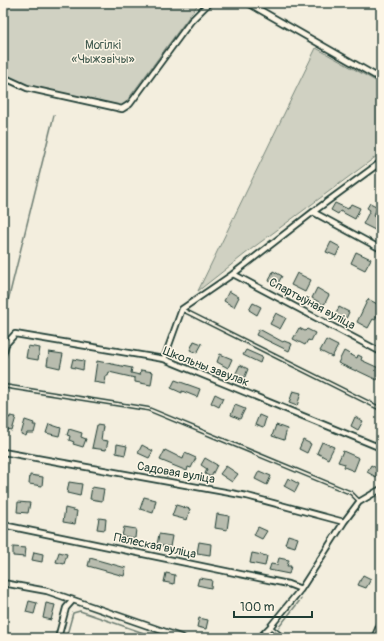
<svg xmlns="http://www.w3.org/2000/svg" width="384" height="641" viewBox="0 0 384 641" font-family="Pangolin,sans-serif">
  <rect width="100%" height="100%" fill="#f3eede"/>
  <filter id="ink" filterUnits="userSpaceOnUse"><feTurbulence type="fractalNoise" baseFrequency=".025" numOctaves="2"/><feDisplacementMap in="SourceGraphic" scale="8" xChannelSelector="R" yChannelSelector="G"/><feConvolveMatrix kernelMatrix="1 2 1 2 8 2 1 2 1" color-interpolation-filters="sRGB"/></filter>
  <g filter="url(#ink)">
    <path fill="#d0d1c2" stroke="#78877b" d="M3,3h196l-76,103 -97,-21 -23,-11z
      M316,48l65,36v69l-127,94 -56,44z"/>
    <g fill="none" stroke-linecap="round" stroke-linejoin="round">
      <path stroke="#6c7d72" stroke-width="1.5" d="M3,321l51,-206
        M279,627l22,-28
        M270,637l3,-4
        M66,638l7,-25 7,-2 78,27"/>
    </g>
    <path fill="#b8bcae" stroke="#1f3d34" d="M335,203l13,6 3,-5 9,4 -5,11 -15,-8 -2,3 -7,-4z
      M370,203l8,4 -5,9 8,4 -4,11 -14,-7 7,-14 -3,-2z
      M331,242l9,5 -4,9 -10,-4z
      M356,252l15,7 -6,11 -14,-7z
      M273,271l9,5 -5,9 -8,-4z
      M297,273l14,7 -6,12 -14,-7z
      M317,288l12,7 -5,10 -12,-7z
      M229,291l10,6 -5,10 -10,-6z
      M368,299l13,7 -6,14 -2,-1 -5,9 -11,-6z
      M253,303l8,4 -4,8 -8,-5z
      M339,307l10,5 -4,9 -10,-5z
      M276,313l10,5 -6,11 -10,-5z
      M299,328l6,3 2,-2 8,4 -4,8 -3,-1 -3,5 -12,-6z
      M259,329l24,13 1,-1 8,3 -3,7 -33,-16z
      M326,340l12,6 -6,11 -12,-6z
      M194,341l8,3 -5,9 -7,-3z
      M28,346l12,2 -2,12 -12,-2z
      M246,350l16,7 -2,6 -17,-8z
      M344,351l13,7 1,-3 4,2 -1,3 20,9v4l-4,7 -21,-10v1l-18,-8z
      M49,352l14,2 -3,14 -13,-3z
      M220,354l12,5 -4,9 -11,-6z
      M73,359l11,2 -1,9 -12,-3z
      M97,361l35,7 -1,5 9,2 1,-5 12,2 -2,13 -16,-3v-4l-26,-6 -1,4h-2l-1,8 -11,-2z
      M240,365l8,4 -4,10 -9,-4z
      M175,380l25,9 -3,8 -15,-6v2l-11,-5z
      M293,391l8,2 -4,13 -8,-3z
      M215,394l8,4 -4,9 -8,-4z
      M235,405l10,4 -5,10 -9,-4z
      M259,415l7,3 -3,10 -8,-3z
      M3,416l7,2v-2l6,1 -4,14 -9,-2z
      M355,417l8,4 -5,9 -7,-4z
      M25,420l9,3 -1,2h3l-2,8h-7l-1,3 -5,-2z
      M49,424l12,4 -2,8 -13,-3z
      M97,425l6,1 -2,14 7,1 -2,9 -14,-2z
      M276,425l11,4 -3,11 -12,-4z
      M69,429l13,4 -1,4 5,2 -3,8 -10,-3 1,-2 -5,-2 1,-4 -3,-1z
      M303,440l8,4 -4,9 -8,-4z
      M322,442l12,5 -6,12 -11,-6z
      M117,444l10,2 -2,9 -9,-2z
      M142,445l11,6 -4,7 -11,-5z
      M165,450l18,9 2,-6 11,5 -5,10 -3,-1 -1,4 -27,-11z
      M343,451l16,7 -5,13 -10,-4 1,-3 -7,-2z
      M205,458l12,7 -6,12 -6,-3 2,-5 -6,-4z
      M371,465l9,5 -4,7 -9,-5z
      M226,466l12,8 -6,8 -12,-8z
      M259,471l12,5 -4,9 -12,-6z
      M30,475l13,2 -1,9 -13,-2z
      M288,478l11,6 -4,8 -11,-6z
      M69,482l13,2 -2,12 -13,-3z
      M92,487l12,2 -2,12 -12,-2z
      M144,497l12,3 -3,13 -13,-4z
      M18,502l12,1 -2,10 -11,-1z
      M176,505l14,4 -3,11 -15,-4z
      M65,508l12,3 -2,13 -12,-2z
      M217,514l12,2 -2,14 -12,-2z
      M99,518l7,1 -1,11 -8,-1z
      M124,527l12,2 -1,9 -13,-2z
      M258,527l9,4 -5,8 -8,-4z
      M159,534l13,2 -2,11 -13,-2z
      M288,535l10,3 -3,9 -10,-3z
      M199,542l12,2 -1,11 -13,-2z
      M13,547l13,1 -1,9 -12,-1z
      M34,552l9,2 -1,8 -10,-2z
      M59,552l8,2 -3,10 -8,-2z
      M252,553l15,3 -2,10 -15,-3z
      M90,558l36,10 -2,8 -36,-10z
      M279,558l10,2 -2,6h4l-2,8 -20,-4 2,-6 6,1z
      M166,573l9,2 -1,9 -10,-2z
      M363,575l8,4 -5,9 -8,-3z
      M199,578l13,2 -1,8 -14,-3z
      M29,601l8,2 -3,11 -8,-2z
      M46,603l9,2 -4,15 -8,-2z
      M199,618l9,2 -2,9 -9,-2z"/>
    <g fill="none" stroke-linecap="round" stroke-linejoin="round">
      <g stroke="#1f3d34" stroke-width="5">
        <path id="lane" d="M183,310l198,99
          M3,386l145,23 203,84 8,8
          M271,627l9,7"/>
      </g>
      <g stroke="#1f3d34" stroke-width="8">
        <path id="street" d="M248,3l133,76
          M3,77l24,11 95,21 8,-5 61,-83 18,-18
          M313,212l68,37
          M233,274l148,78
          M3,355l3,-11 9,-10 149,25 217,89
          M164,359l18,-50 51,-35 80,-62 68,-50
          M3,452l244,44 97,26
          M3,525l285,59 13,5
          M3,583l44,8 136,47
          M58,638l8,-30 7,-8
          M259,638l11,-11 31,-38 43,-67 15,-20 22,-13
          M374,638l7,-16"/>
      </g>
      <use href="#lane" stroke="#fcf5e5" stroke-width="2"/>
      <use href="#street" stroke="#fcf5e5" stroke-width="4.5"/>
    </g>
  </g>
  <g text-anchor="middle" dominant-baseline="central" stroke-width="3" stroke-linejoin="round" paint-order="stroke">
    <g font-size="12" fill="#425b50" stroke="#fcf5e5">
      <text x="103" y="45">Могілкі<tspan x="103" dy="14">«Чыжэвічы»</tspan></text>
    </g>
    <g font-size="12" fill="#1f3d34" stroke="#fcf5e5">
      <text transform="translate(312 304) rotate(28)">Спартыўная вуліца</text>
      <text transform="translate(206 367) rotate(21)">Школьны завулак</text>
      <text transform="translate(176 473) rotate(10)">Садовая вуліца</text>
      <text transform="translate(155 546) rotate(12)">Палеская вуліца</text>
    </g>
  </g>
  <rect width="384" height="641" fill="none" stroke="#fcf5e5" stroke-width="16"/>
  <rect x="8" y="8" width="368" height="625" fill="none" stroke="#1f3d34" stroke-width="1.5" filter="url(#ink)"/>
  <path d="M234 611v6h78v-6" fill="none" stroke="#1f3d34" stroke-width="2"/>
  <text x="240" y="611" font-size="12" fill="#1f3d34" stroke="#fcf5e5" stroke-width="3" paint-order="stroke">100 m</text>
</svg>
